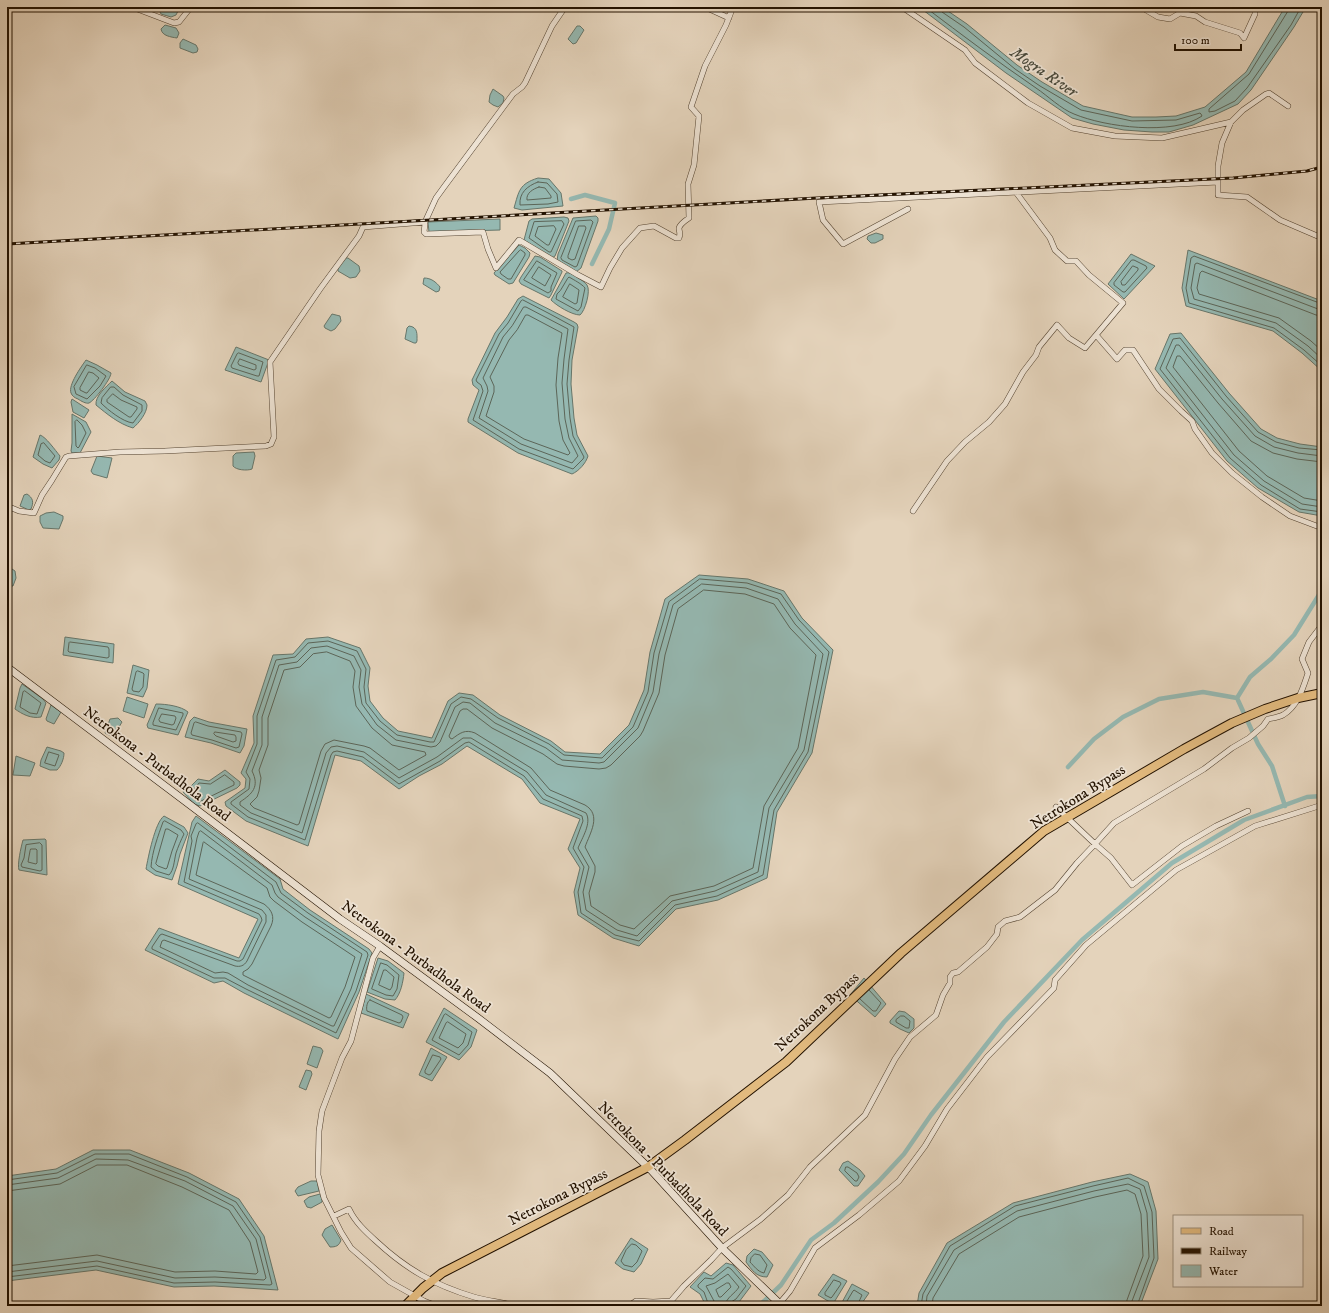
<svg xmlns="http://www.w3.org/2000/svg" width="1329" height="1313" viewBox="0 0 1329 1313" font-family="'IM FELL DW Pica',serif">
  <rect width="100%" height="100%" fill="#e4d3bb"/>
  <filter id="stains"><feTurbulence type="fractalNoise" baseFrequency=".005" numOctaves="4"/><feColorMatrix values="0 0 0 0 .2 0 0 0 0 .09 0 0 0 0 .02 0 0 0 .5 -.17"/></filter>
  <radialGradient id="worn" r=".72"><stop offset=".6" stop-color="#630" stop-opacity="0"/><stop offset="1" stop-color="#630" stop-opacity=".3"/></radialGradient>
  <path fill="#95b8b1" stroke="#67766a" d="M162,7h18l-4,8 -5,2 -10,-3 -1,-2z
    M919,7h23l25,17 50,41 25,17 41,24 49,11h24l20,-1 29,-9 41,-35 39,-65h21l-12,20 -43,63 -13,14 -45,21 -24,7h-17l-28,-2 -31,-6 -21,-6 -66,-45z
    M165,25l11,3 3,5 -2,5c-6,-1 -15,-2 -16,-9z
    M577,26h3l4,4 -8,13 -3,1 -5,-5z
    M183,39l13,6 2,4 -1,3 -4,1 -13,-5v-5z
    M493,89l10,7 1,2 -1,5 -5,4 -5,-2 -4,-3 1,-7z
    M538,178l11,1 12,14 2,13 -41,4 -8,-2c5,-17 5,-24 24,-30z
    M596,216l2,2v3l-17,47 -5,4 -19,-11 1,-7 15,-36z
    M564,217l4,1 1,3 -14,35 -3,2 -28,-18 5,-19 3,-2z
    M500,219v11l-71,2 -1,-10z
    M876,233l7,2v4l-8,4h-4l-4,-4 1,-3z
    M519,245l6,3 5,5 -1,4 -16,26 -4,1 -14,-9 -1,-2z
    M1188,250l134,51v70l-20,-18 -29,-22 -87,-25 -4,-18z
    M1131,254l24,12 -31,33 -16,-15z
    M535,256l5,1 22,14v1l-11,23 -2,3 -28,-14 -2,-3 2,-4z
    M346,258h2l11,8 1,5 -4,6 -6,1 -12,-7v-4z
    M566,273c4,-1 7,2 11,4 4,3 8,5 10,8 4,6 -2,26 -7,30 -8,0 -23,-9 -29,-15z
    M424,278c7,0 12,4 16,9l-1,4 -3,1 -13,-8z
    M523,296l51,26 3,2 1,3 -6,33 -1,24 3,34 3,17 11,21c-2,7 -9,15 -16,18l-54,-21 -50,-31v-3l11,-29 -6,-5 -1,-5 23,-47 12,-16 11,-18z
    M332,314l8,2 1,5 -6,8 -4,2 -6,-3 -1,-2z
    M409,326c9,1 8,8 8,15l-1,2h-2l-9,-4 2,-11z
    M1181,333l48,60 32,36 16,9 23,6 22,3v69l-23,-4 -41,-24 -31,-27 -72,-92 15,-35z
    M236,347l33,13 -8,22 -36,-12z
    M86,360l11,5 14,8c0,6 -17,28 -22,30 -3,1 -8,-2 -11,-4 -3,-1 -6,-3 -7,-6 -3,-8 10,-26 15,-33z
    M112,381l13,11 20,9 2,4c0,8 -8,18 -14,23 -14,-4 -26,-14 -37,-23 -1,-9 10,-18 16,-24z
    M72,399l17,11 -5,8 -11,-6 -2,-10z
    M72,414l14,8 5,10 -11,21h-8l-1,-2 1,-8z
    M40,435c6,2 15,15 20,21l-1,4 -7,8 -9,-4 -10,-7z
    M254,452l1,4 -3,13c-5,2 -16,1 -19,-3v-10l3,-3z
    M97,456l15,2 -5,20 -14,-4 -2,-3z
    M27,494c6,4 7,8 4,15l-2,1 -9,-4 4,-11z
    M54,512l9,4v3l-4,10 -16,-1 -3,-6v-6l6,-3z
    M12,569l3,2 1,7 -3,8h-6v-16z
    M699,575l49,4 36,12 18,27 31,32 -21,103 -35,59 -10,66 -49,22 -42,9 -37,37 -26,-8 -35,-23 -4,-23 6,-24 -12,-19 12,-30 -40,-16 -18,-24 -55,-33 -25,18 -23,12 -20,13 -38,-28 -26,-6 -27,91 -62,-25 -20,-15 -1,-4 20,-14 1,-9 -5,-6 13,-30 -1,-27 20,-61 20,-1 13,-15 22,-2 32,11 10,20 -2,18 2,15 13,17 15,13 34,7 16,-37 11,-8 14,2 27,20 51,26 14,11 35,2 29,-29 15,-35 6,-38 15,-53z
    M65,637l49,7 -1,19 -50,-8z
    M133,665l16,5 -2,18 -4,9 -16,-4z
    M22,684l21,15 3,4 -5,14c-10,2 -19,-3 -26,-8l5,-21z
    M127,697l21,7 -4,14 -21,-7z
    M156,704c10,0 25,2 32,8l-10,23 -30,-7 -1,-3z
    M51,705l10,7 -7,12 -7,-3 -1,-2z
    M194,717l15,5 38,7 -3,17 -4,7 -29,-10 -26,-6 5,-16z
    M118,718l4,4 -9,15 -8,-4 5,-14z
    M47,747l14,4 3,2c0,6 -3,13 -7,17h-7l-10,-4 1,-6z
    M16,756l19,7 -5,13 -17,-1z
    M225,770l15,12v3l-3,3 -37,18 -6,-2 -11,-12 3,-5 5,-1 7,-7 11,2z
    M164,816l20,11 4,6 -8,21 -3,12 -5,14 -17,-5 -9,-6c2,-11 9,-47 18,-53z
    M196,816l84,63 3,10 27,21 59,39 3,4 -13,39 -21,47 -94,-46 -21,-12 -9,2 -69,-33 14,-22 80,30 19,-39 -80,-35 14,-62z
    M45,839l1,1 1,35 -28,-5c-2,-5 2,-23 4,-30z
    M378,958l10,3 16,12c-1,9 -3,20 -9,27l-10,-1 -18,-7z
    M864,978l22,26 -11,13 -25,-22z
    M366,994l43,20 -6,14 -42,-15z
    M444,1008l33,22 -6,17 -12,13 -33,-18z
    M899,1011l6,1 9,7v9l-5,5 -9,-4 -10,-6v-2z
    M313,1046l8,2 2,3 -6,17 -10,-4z
    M431,1048l16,9 -15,24 -13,-6z
    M306,1070l5,1 1,3 -6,16 -7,-3z
    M93,1150h37l59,23 50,26 25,37 14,54 -64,-4 -40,1 -78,-17 -89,11v-105l49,-7z
    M848,1161l12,9 5,6 -7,10h-4l-15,-16 4,-7z
    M1130,1174l18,8 8,29 2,48 -18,47h-223l2,-13 28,-50 66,-40 79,-21z
    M311,1181h6l2,10 -21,5 -3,-5 3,-4z
    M320,1194l2,5v3l-11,6 -4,-1 -3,-6 5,-4z
    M332,1225l9,15c-2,6 -5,7 -11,7l-8,-12 3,-6z
    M631,1238l17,11 -7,15 -7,8 -11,-3 -8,-6z
    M754,1249l8,3 11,13 -6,12c-11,0 -15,-7 -21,-15l1,-6z
    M726,1263l7,2 18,21 -12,16 -7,3 -26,1 -6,-12 -10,-7 14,-15 7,4z
    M833,1274l14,7 -14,23 -15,-9z
    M852,1284l17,9 -9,13h-20z"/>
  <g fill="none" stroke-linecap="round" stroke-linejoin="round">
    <path stroke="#5c6558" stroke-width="1" d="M925,7c37,28 73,55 111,81 12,8 25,21 38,26 31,13 99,22 128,2l-1,-2 -1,-1 -24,7 -44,1 -51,-11 -41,-24 -25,-17 -51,-42 -22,-15 -2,-5
      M1288,7v4l-39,63 -40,35v3l6,-1 20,-10 12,-13 44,-63 10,-18
      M538,182l9,1 10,11 1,8 -10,2 -28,1c-1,-12 7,-19 18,-23z
      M539,187l6,1 6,8v2l-24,2c-1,-7 6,-11 12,-13z
      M562,221l2,3 -13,28h-2l-20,-14 5,-16z
      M576,221l15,-1 2,2 -16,44 -2,1 -13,-7 -1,-2z
      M554,226l2,3 -7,16h-2l-12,-9 3,-9z
      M579,226h6l1,2 -11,31 -3,1 -4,-2v-2z
      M521,250l4,3v2l-14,24h-3l-7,-5 -1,-2 19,-21z
      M1132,260h2l12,6 1,2 -22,24h-2l-9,-7v-2z
      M537,261l20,12 -6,14v4l-3,2 -24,-13z
      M1133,266l5,2v2l-13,15h-3l-1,-3z
      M539,267l12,8 -6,11 -13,-8z
      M568,278l1,-1c5,3 13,7 16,11l-4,19 -3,4 -22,-12 1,-5 3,-3z
      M570,284l9,6 -2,13 -2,1 -12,-7z
      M523,300l27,14 24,13 -5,33 -2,24 3,34 3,18 11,21 -1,2 -10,10 -54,-20 -46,-29 10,-29 -2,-6 -4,-3 -1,-2 23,-46 9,-11 13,-22z
      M1322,304l-128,-48 -3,2 -5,30 3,15 85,25 30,22 18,16
      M524,307h2l42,22 -4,30 -2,24 3,36 4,19 9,18 -6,7 -51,-19 -42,-26 9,-27 -1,-5 -4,-8 20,-41 9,-11z
      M1322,310l-4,-1 -121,-46 -2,1 -4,24 3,11 82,24 32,23 14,13
      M526,315h2l34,18 -4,25 -2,27 3,36 4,19 7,13 -2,2 -44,-16 -38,-23 8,-24v-6l-4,-9 19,-37 8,-10z
      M1322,316l-6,-1 -114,-44 -2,2 -3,15 2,6 80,24 32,23 11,10
      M239,353l24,9 -4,14h-2l-25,-8 -1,-2 6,-12z
      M240,359l16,6v4l-2,1 -15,-5 -1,-2z
      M87,365l8,3 11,8 -6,10 -13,13 -11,-5 -2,-7z
      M89,372l4,1 6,5 -12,15h-1l-6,-3v-2z
      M111,387h3l9,8 19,10v6l-9,12c-10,-1 -25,-13 -32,-20l1,-5z
      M113,394l8,6 16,7v2l-6,8h-2l-22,-15v-2z
      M77,420l5,5 4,8 -7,14 -1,1 -2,-2 -1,-24z
      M44,443l11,13 -5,7 -5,-2 -7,-6 3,-11z
      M1322,450l-23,-2 -23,-6 -18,-10 -32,-36 -46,-58 -7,1 -13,30 70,89 31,27 39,24 22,3
      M1322,456l-24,-3 -24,-6 -19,-11 -33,-37 -43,-54h-3l-10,23 68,87 30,26 38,23 20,3
      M1322,462l-25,-3 -24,-6 -22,-12 -33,-38 -38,-47h-3l-4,11 66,84 28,25 37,22 18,3
      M700,579l47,4 34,11 18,26 30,32 -21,100 -34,58 -11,65 -46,21 -42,9 -36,36 -24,-6 -34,-22 -3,-21 6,-25 -11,-19 10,-27 -1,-5 -39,-17 -19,-23 -55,-34 -4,1 -25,18 -41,23 -36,-27 -26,-6 -4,1 -2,3 -26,85 -57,-23 -17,-13v-2l18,-13 1,-10 -4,-7 11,-28v-28l19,-56 19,-3 13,-14 20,-2 29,10 9,18 -2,18 2,16 14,18 17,14 33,7h4l17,-38 10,-7 10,2 27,19 51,26 15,11 38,3 31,-31 15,-35 6,-39 15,-51z
      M702,584l44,4 32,11 17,25 28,30 -19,96 -35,58 -11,64 -43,19 -43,10 -35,35 -20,-6 -31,-20 -3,-18 6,-25 -11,-19c4,-10 14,-25 8,-35l-40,-18 -19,-23 -56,-34h-8l-26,19 -38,21 -35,-26 -27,-6 -6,1 -5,6 -24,80 -51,-20 -11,-8v-3c12,-8 20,-15 12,-31l10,-26v-28l17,-52 18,-3 14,-14 16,-2 27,10 7,14 -2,17 3,17 15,21 19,15 35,7 5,-1 4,-4 15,-35 8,-5 7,1 25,20 51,25 16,12 37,3 5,-1 34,-34 15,-36 6,-38 14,-49z
      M704,590l41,4 29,10 16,24 26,27 -18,93 -34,58 -11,62 -39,18 -44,10 -36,33 -14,-4 -29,-19 -2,-13 6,-21v-6l-10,-19c5,-14 17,-32 0,-42l-35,-15 -19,-22 -56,-35c-10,-4 -15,0 -23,6l-2,-1 -1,-2 11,-25 3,-2h4l25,19 51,26 14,10 7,2 35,3 7,-1 5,-3 29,-29 3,-5 16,-38 6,-38 13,-46z
      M70,642l38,5 1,2v8l-2,1 -38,-6 -1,-1 1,-8z
      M327,652l23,9 5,10 -2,16 3,19 16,22 20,17 33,7 1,3 -27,15 -29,-22 -6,-2 -30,-6 -9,4 -4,7 -22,73 -2,1 -43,-17 -4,-4 7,-7 2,-6 2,-13 -2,-8 9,-25v-27l16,-48 16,-3 13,-13z
      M138,671l5,2 1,1 -1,13 -4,5 -6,-1 -1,-2 4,-17z
      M25,691l16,12 -4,11 -7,-1 -10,-6 3,-15z
      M159,708l24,5v2l-7,15 -23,-5v-2z
      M162,714l13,2 1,2 -2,6 -2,1 -12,-3 -1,-2z
      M196,722l12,4 33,6 1,2 -3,13 -3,1 -24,-8 -20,-5 -1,-2 3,-10z
      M215,732l20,3 1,2v4l-3,1 -17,-6 -2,-2z
      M49,752l10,3 -4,11 -10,-3z
      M225,775l9,7v3l-35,17 -3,-2 -7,-7v-2l5,-2 5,-6 11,1z
      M165,821l16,9 3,4c-3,6 -6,13 -8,19 -2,8 -2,17 -7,22l-13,-4 -5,-4c1,-15 7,-31 12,-45z
      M198,823l78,59 5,11 27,20 59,39 1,3 -12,36 -20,42 -90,-44 -21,-11h-11l-62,-29v-2l8,-12 2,-1 75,27h3l3,-2 19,-39 -1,-3 -2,-3 -75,-32 8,-41 -1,-5 5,-12z
      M166,829h2l10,6 -6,16 -5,17 -1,1 -8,-3 -2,-2z
      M201,831l71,54 3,8 3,4 27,20 57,37 -11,35 -17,37h-2l-84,-41 -20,-12 -5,-1 -8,1 -55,-26 2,-6 2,-1 71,26c5,1 9,0 12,-5l19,-39v-7l-4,-5 -73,-31 8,-41 2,-6z
      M204,842l63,46 3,9 4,4 28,21 53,35 -10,30 -14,30 -2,1 -86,-43v-3l5,-3 4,-5 19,-38c4,-9 1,-16 -7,-22l-68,-29 7,-32z
      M40,843l2,2v25l-2,1 -18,-4 -1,-2 3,-7 2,-13z
      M31,849h5l1,1v13l-1,1 -8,-2 2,-11z
      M381,963l6,2 12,10 -2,14 -4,7 -7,-1 -14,-6z
      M384,970h2l8,7 -2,10 -2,3 -11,-5z
      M860,999l13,12h3l5,-8 -12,-13
      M370,1000l32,15 1,2 -2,5 -2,1 -32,-12c-1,-3 0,-10 3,-11z
      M446,1014l26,18 -4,13 -9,10 -27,-15 12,-25z
      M901,1016h3l6,5 -1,7h-3l-10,-6v-2z
      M448,1022l18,12 -3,9 -5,5 -19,-10 7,-15z
      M433,1055l7,2 1,2 -10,15 -2,1 -4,-2v-2z
      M846,1167h2l9,6 2,4 -2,4h-2l-10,-10z
      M7,1180l50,-7 38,-19h34l58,23 49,25 24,35 12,47 -2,1 -55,-3 -41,1 -77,-17 -90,11
      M7,1185l51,-7 38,-19 32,1 57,21 48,25 23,33 10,39 -2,2 -49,-3 -40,1 -78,-17 -90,11
      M7,1191l53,-7 37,-19h30l55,22 47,23 21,32 8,30 -2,2 -41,-3 -40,1 -78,-17 -90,11
      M632,1244l4,1 6,6 -5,11 -5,5 -8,-2 -3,-4 5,-11z
      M755,1254l5,1 7,10 -3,8c-6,-1 -10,-7 -14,-11l1,-4z
      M834,1280l6,2 1,2 -9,13 -1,1 -6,-3v-2z
      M727,1283h2l2,4 -10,10h-2l-3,-7z
      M709,1306l-5,-14 -6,-5v-2l7,-7 8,1 15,-12 3,2 15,17 -10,13 -5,3 -1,4
      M714,1306v-5l-8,-15 9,-3 13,-9 11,13c-4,7 -13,10 -14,19
      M844,1306l9,-15 1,-1 8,5 -5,11
      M921,1306l2,-12 27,-48 65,-40 78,-20 35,-8 16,8 8,26 2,46 -17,48
      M926,1306l1,-10 27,-46 63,-39 77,-20 34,-7 12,5 7,24 2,44 -17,44v5
      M932,1306l1,-8 26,-44 60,-37 76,-20 32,-7 8,4 6,20 2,42 -16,44 -1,6"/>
    <path stroke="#95b8b1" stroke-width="4.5" d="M571,199l14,-4 30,8 -6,26 -17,35
      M1068,767l26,-28 29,-22 36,-18 44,-7 34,6
      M1285,806l-13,-40 -14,-22 -21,-46 13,-21 21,-18 23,-24 28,-45
      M759,1306l22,-21 30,-45 23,-17 44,-41 26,-28 27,-39 73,-93 78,-82 90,-77 72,-43 63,-23 15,-1"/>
    <g stroke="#53422f" stroke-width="6">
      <path id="street" d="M132,7l42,16 5,-1 12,-15
        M705,7l24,11
        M902,7l63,43 10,13 53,40 44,25 43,8 47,2 69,-16
        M1141,7l17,10 12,2 10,-6 16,3 9,6 35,11 4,5 11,-24v-7
        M1288,106l-19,-13 -3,1 -23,16 -12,12 -9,21 -4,23v29l29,2 33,23 42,18
        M1015,191l35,47 5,12 12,11h9l13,14 34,28 -27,32
        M908,209l-65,35 -20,-24 -4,-18 399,-20
        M424,222l1,2 -1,8 2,2 57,-2 5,17 8,19 23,-28 59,35 23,12 9,-19 12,-20 18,-20 14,-2 22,12h3c2,-5 0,-6 0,-10 1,-4 7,-8 10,-10l-1,-34 6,-19 5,-49 -8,-9 14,-41 21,-41 7,-18
        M7,506l12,5 15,2 8,-18 10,-15 14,-23 3,-1 51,-4 45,-1 101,-5 5,-2 3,-7 -4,-75 50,-73 39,-53 4,-9 62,-5 11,-24 8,-11 69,-93 9,-7 3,-4 27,-57 13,-19
        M913,511l34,-50 18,-19 24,-20 16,-18 18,-32 13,-17 3,-8 18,-22 12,13 16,10 11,-13 21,24 8,-9h8l26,39 22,22 11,10 3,8 17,24 20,20 30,24 28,19 32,12
        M1056,807l39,37 19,-21 90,-54 28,-21 17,-10 14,-12 5,-7c5,-1 11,-2 15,-4 15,-9 20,-27 25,-42l-6,-14 7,-17 13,-17
        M380,946l-7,12 -22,83 -9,17 -20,53 -3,20 -1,44 6,23 17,34 10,16 39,34 34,19 13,5
        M334,1216l15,-7c6,13 17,23 27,32 30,28 58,44 98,56 13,4 28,5 41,9
        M629,1306l7,-5 17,1 18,-1 13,-15 27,-26 11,-12 39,-29 27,-24 22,-28 55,-52 30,-56 15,-22 26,-22 7,-20 7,-12v-6l3,-4 5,-1 29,-25 10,-13 1,-7 7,-6 15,-4 35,-27 22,-27 18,-19 16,14 21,27 50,-39 34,-20 32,-15
        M775,1306l4,-2 11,-13 25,-43 44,-33 40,-34 26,-35 22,-37 40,-52 67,-69 1,-8 31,-35 90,-75 79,-44 67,-21"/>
    </g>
    <g stroke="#231200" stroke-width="8">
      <path id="secondary" d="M7,667l219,165 114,87 40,27 98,72 72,55 101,97 71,78 60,58"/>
    </g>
    <g stroke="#231200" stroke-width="10">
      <path id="primary" d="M405,1306l18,-18 19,-15 206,-106 37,-27 101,-78 115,-109 143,-122 140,-82 48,-26 33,-14 33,-11 24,-5"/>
    </g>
    <use href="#street" stroke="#ede2d3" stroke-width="5"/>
    <use href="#secondary" stroke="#ede2d3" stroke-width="7"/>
    <use href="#primary" stroke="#e2ba7e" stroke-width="8"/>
    <g stroke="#231200" stroke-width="3">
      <path id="rail" d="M7,244l810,-46 416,-20 74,-7 15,-4"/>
    </g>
    <use href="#rail" stroke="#ede2d3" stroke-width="1.5" stroke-dasharray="4.5" stroke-linecap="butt"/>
  </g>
  <g text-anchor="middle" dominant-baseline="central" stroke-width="3.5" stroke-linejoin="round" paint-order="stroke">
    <g font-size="15" fill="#231200" stroke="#ede2d3">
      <text transform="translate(157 764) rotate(37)">Netrokona - Purbadhola Road</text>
      <text transform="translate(1078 797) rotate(-32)">Netrokona Bypass</text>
      <text transform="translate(416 957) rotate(36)">Netrokona - Purbadhola Road</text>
      <text transform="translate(817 1012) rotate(-43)">Netrokona Bypass</text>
      <text transform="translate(663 1169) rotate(46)">Netrokona - Purbadhola Road</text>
      <text transform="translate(558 1197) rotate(-27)">Netrokona Bypass</text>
    </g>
    <g font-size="16" font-style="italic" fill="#4b4c3e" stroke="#ede2d3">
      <text transform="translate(1044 72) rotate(34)">Mogra River</text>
    </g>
  </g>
  <rect width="1329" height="1313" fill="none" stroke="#e4d3bb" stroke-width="24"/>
  <rect x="8" y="8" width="1313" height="1297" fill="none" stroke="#231200" stroke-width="2"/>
  <rect x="12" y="12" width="1305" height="1289" fill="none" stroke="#231200"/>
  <rect x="1173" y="1215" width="130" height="72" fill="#ede2d3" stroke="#9c8f7f"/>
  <rect x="1181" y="1228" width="20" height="6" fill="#e2ba7e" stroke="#9c8f7f"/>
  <text x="1209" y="1235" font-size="12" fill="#231200">Road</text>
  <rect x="1181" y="1248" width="20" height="6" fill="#231200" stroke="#9c8f7f"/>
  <text x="1209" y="1255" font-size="12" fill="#231200">Railway</text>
  <rect x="1181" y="1265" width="20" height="12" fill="#95b8b1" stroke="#9c8f7f"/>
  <text x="1209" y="1275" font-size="12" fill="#231200">Water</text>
  <path d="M1175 44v6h66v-6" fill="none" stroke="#231200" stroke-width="2"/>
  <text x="1181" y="44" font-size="12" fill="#231200" stroke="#ede2d3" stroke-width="3" paint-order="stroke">100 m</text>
  <rect width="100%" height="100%" filter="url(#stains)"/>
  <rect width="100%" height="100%" fill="url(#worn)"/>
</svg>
